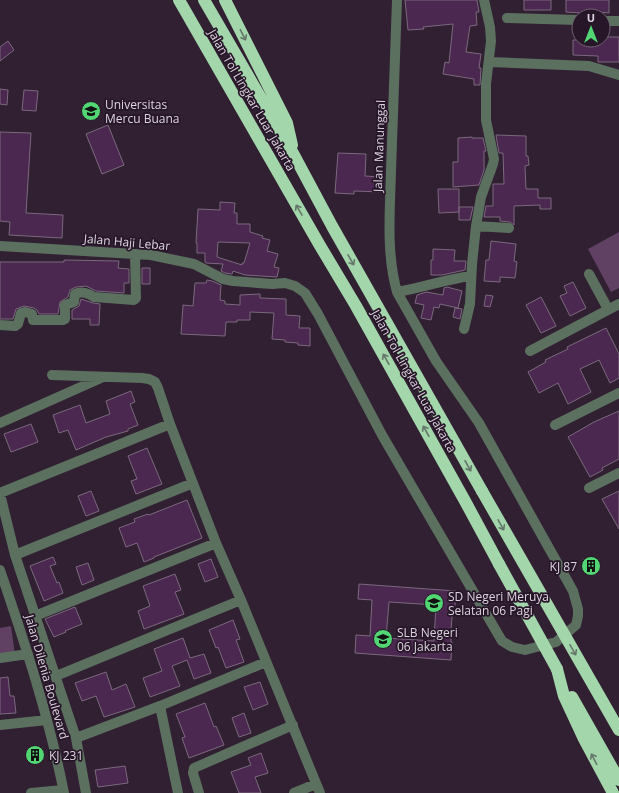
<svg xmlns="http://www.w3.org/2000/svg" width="619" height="793" viewBox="0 0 619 793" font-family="'Open Sans',sans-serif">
  <rect width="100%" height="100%" fill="#302032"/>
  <path fill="#604164" d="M619,232v56l-8,4 -23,-43z
    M11,626l4,29 -15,2v-29z"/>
  <path fill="#4a284f" stroke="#7c697e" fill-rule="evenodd" d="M405,0h72l2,12h-3l1,13 -7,1 -4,26 15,2 -2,14h2l-1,17h-6v-6l-31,-5 2,-12 4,1 4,-39 -30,3 1,2 -16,1z
    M524,0h27v10h-27z
    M566,0h43v13l-11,-1v2l-32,-2z
    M603,37h16v25h-21v-6l-25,-1v-15h30z
    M8,41l6,9 -14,11v-14z
    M0,89l8,1 -1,15 -7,-1z
    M24,90l14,1 -2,20 -14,-1z
    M108,125l16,40 -22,9 -16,-40z
    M0,132l31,1 -5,80 37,2 -1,23 -53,-3 1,-13 -10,-1z
    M496,135l30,1v20h2l1,9 -4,1 1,23h12v9h13v11h-11v-4l-26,1v19l-4,-3 -10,-1v-4h-16l2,-11h7v-22h11l-1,-31h-4z
    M472,137v1h11l3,13h-2v19l-5,15 -26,2v-25h5v-24z
    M338,153l28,1 -1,22 18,1 -1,15 -28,-1v3l-19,-1z
    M438,189h21v23l-20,1z
    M220,202l15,1 -1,10h3v11h13v8l13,4 -1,2 8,2 -3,11 11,3 -4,13 5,1 -2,9 -32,-2 -12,-4 -1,3 -7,-1 -4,-2 2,-7 -17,-1 -1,-1v-9h-8v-10h-1l2,-34 22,1zM218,242l32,1 -6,20h-2v2l-25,-8z
    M459,207h14l-3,13h-11z
    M491,241l25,3 -2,17 3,1 -2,16 -15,-1v5l-16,-1 2,-21h3z
    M433,249l22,1 -1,11h12l-1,9 -23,5h-11v-15h2z
    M64,260l55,1 -1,7 11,1v14h-5v10l-28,-2 -10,-5 -10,1 -6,3 -2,7 -8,5 -2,12h-19l-2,-4 -3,-2 -10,-2 -8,3 -3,10h-13v-57h64z
    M142,268h8v16h-8z
    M207,280l5,1 9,4 -1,15 5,1v3l15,1v-10l20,-1v4l26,1v16l14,1 -1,12h11v18l-12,-1v-2l-13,-1v-2l-13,-1 2,-26 -24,-1v8h-13v2h-11l-1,14 -44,-2 2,-29 10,1 2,-23h11z
    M573,282l13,26 -16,8 -10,-20 7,-3 -3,-7z
    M447,287l15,4 -4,17 -18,-4 -1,4 -5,-1 -3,13 -10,-2 3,-13 -9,-2 2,-8 9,-3 17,3 1,-7z
    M486,295l7,1 -3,11 -6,-1z
    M541,297l15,29 -15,7 -15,-28z
    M81,299l12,4 7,1 -1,21h-9v-6h-18v-9l7,-4z
    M455,308l7,1 -2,10 -7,-2z
    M606,328l13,26v24l-9,5 -11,-23 -19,9 11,23 -23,12 -10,-21 -19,10 -11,-21 18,-10 -1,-2 23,-11 -1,-2z
    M131,391l4,11 -5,2 8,21 -10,4v2l-22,6 -30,13 -8,-20 -9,3 -6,-18 27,-10 6,18 24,-9 -4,-13z
    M619,411v48l-17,9 1,2 -13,7 -22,-40 26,-15z
    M31,424l7,18 -27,10 -7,-18z
    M147,448l15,36 -26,10 -5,-13 6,-2 -9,-23z
    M91,491l8,20 -13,5 -8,-20z
    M619,491v38l-17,-30z
    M187,500l15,38 -48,19v1l-10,4 -7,-19 -11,4 -7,-19 16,-6 -1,-3 14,-5 1,1z
    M53,557l3,7 -6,2 7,17 2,-1 4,11 -19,8 -14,-35z
    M211,559l7,18 -13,5 -7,-18z
    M593,560l4,7 -8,5 -4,-8z
    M88,563l6,17 -12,5 -6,-18z
    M175,574l6,16 -6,2 9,22 -40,15 -6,-18 12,-5 -7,-20z
    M359,584l97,7 -1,15h-2l-2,23v13h1l-1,18 -96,-7 1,-18 14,1 2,-36 -14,-1zM389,602l47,3 -2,36 -48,-3z
    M75,607l7,17 -17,7 1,1 -12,5 -9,-18z
    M233,620l7,19 -4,1 8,22 -18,6 -8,-21 -2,1 -7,-18z
    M183,638l7,20 14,-4 7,19 -17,6 -7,-19 -15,6 8,20 -30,11 -7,-19 19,-7 -8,-22z
    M106,672l6,18 14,-6 9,23 -31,10 -8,-21 -14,5 -7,-18z
    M8,677l2,19h4l2,17 -16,1v-36z
    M260,682l8,22 -15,6 -9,-23z
    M205,703l9,24 2,-1 8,19 -35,13 -7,-20 3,-1 -9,-23z
    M244,713l7,20 -12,4 -7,-19z
    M40,749l1,11 -10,1 -1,-11z
    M261,753l7,20 -13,4 6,16h-22l-8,-21 20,-7 -3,-7z
    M125,766l3,17 -30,4 -3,-17z"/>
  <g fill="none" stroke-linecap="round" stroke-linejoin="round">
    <path stroke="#5c705f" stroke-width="10" d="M507,18l72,2
      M603,21h16
      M489,62l100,4 30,9
      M476,226l33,2
      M0,246l151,9 43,9 29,15 10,2 39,3 13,-1 10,3 10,7 13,21 64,121 120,206 10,6 13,3 31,-8 20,-17 2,-9v-7l-5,-18 -94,-168 -43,-62 -39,-69c-11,-39 -7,-81 -6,-121 2,-57 4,-114 6,-171
      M589,274l19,35
      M397,292c25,-4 49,-13 74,-16
      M0,325l15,1 3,-2 3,-11 4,-1 7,2 1,6h30l2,-1v-14l9,-3 1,-8c6,-3 14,-1 19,3l40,3 2,-2 -1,-44
      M464,329l6,-25 2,-40 4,-38 5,-29 12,-33 1,-5 -8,-39v-36l5,-43 -1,-14 -6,-27
      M530,351l89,-47
      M52,375l90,3 7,1 6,3 3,6 12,36 46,119 25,57 79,193
      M0,423l101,-45
      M555,425l64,-32
      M589,488l30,-15
      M0,493l170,-69
      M0,494l15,61 61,183 10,55
      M15,555l178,-72
      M0,570c25,73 49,147 64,223
      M35,616l181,-73
      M0,658l28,-4
      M56,676l185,-76
      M160,706l18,87
      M0,725l47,-5
      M76,738l84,-32 106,-44
      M31,793l32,-3
      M199,793l-6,-20 1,-5 99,-43
      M294,793l22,-9"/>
    <path stroke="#a4d6ab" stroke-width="12" d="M179,0l140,244 37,62 109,195 34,63
      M204,0l90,155 38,71 150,265
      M225,0l62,123 5,22
      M557,669l7,27 20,43 29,54
      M572,697l47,83"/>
    <path stroke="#a4d6ab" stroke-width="12" d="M482,491l137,239
      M499,564l58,105"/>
  </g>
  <defs><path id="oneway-shaft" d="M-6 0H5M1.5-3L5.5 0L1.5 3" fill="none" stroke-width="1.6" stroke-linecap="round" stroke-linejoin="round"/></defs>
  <g stroke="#65766a">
    <use href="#oneway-shaft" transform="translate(243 35) rotate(63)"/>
    <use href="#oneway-shaft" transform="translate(299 210) rotate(-120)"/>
    <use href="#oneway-shaft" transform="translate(351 260) rotate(60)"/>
    <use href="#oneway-shaft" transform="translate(386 359) rotate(-119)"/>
    <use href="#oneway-shaft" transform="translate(426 431) rotate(-119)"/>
    <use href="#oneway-shaft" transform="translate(468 466) rotate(61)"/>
    <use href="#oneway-shaft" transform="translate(501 525) rotate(60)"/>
    <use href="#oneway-shaft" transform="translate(573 650) rotate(60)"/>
    <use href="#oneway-shaft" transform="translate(594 759) rotate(-117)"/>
  </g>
  <defs>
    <g id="university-disc" transform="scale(1)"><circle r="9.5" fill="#52d673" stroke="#261628"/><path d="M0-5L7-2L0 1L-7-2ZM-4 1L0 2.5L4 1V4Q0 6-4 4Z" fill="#111"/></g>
    <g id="building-disc" transform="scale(1)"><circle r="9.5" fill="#52d673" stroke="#261628"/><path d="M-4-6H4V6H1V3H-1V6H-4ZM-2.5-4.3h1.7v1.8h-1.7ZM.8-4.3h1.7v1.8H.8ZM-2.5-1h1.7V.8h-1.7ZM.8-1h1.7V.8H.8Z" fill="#111"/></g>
    <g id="school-disc" transform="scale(1)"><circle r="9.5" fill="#52d673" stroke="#261628"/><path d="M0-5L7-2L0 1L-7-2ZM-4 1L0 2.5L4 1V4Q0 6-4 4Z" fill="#111"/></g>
  </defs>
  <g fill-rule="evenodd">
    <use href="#university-disc" x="91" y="111"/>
    <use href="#building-disc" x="591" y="566"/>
    <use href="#school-disc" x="434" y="603"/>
    <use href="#school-disc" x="383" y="639"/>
    <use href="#building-disc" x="35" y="755"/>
  </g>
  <g text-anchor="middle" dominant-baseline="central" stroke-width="3.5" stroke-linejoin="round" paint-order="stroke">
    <g font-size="12" fill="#dfd5e1" stroke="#261628">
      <text transform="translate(252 100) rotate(60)">Jalan Tol Lingkar Luar Jakarta</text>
      <text transform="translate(379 146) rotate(-88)">Jalan Manunggal</text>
      <text transform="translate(127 242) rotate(5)">Jalan Haji Lebar</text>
      <text transform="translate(414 381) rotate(61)">Jalan Tol Lingkar Luar Jakarta</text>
      <text transform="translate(47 677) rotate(74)">Jalan Dilenia Boulevard</text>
    </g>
    <g font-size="12" fill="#dfd5e1" stroke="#261628" text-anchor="start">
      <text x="105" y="104">Universitas<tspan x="105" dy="14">Mercu Buana</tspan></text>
      <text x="577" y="566" text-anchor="end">KJ 87</text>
      <text x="448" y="596">SD Negeri Meruya<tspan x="448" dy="14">Selatan 06 Pagi</tspan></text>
      <text x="397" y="632">SLB Negeri<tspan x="397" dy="14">06 Jakarta</tspan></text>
      <text x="49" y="755">KJ 231</text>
    </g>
  </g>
  <g transform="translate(591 28)"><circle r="19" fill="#261628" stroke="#706272"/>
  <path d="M0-3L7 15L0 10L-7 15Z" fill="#52d673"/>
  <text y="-6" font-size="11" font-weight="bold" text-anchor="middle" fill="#dfd5e1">U</text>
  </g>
</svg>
